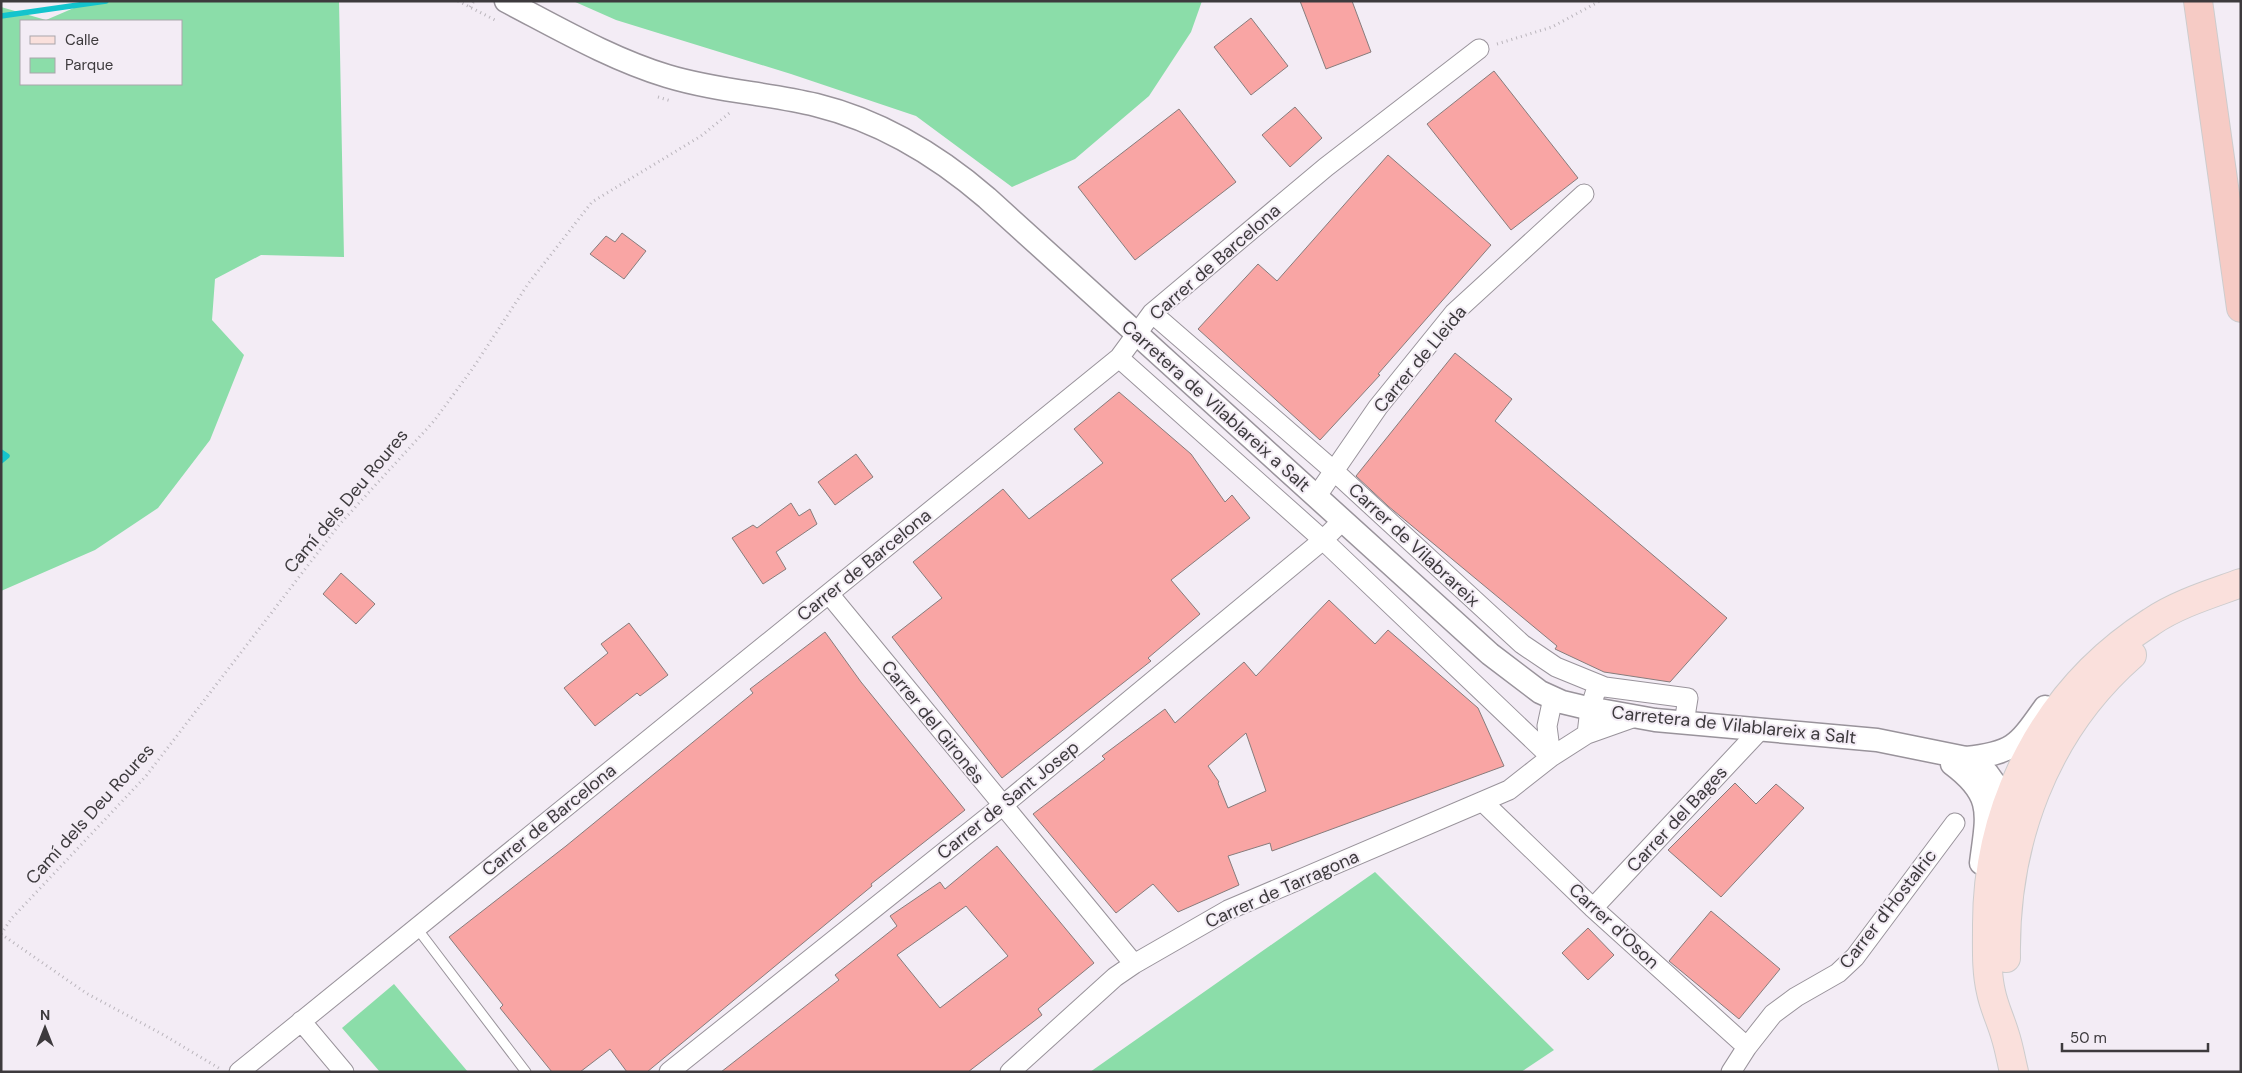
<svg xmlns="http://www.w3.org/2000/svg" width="2242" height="1073" viewBox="0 0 2242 1073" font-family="'DM Sans',sans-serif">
  <rect width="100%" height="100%" fill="#f3ecf5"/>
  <path fill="#8bdda9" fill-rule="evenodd" d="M90,1h249l5,256 -83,-2 -46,24 -3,41 32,35 -34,85 -52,68 -63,42 -94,41v-584l45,13zM21,21h160v63h-160z
    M573,1h629l-11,31 -42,64 -74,63 -63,28 -96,-71 -125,-42 -175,-54z
    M1375,872l179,178 -33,22h-431z
    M394,984l74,88h-88l-38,-44z"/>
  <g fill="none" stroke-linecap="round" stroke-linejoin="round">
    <path stroke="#14c4cd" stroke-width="5.5" d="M1,16l105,-15
      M1,452l6,4 -6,5"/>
  </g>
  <path fill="#f9a5a4" stroke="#877c7c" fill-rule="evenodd" d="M1300,1h52l19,51 -45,17z
    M1251,18l37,48 -37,29 -37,-48z
    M1494,71l84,107 -67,52 -84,-106z
    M1295,107l27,31 -32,29 -28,-32z
    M1179,109l57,73 -101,78 -57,-73z
    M1388,155l103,90 -113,129 2,1 -60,65 -122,-111 60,-65 19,17z
    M622,233l24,18 -22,28 -34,-25 16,-18 9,6z
    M1455,353l57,46 -17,22 232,197 -57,64 -66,-10 -49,-23 2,-3 -169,-140 -32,-30z
    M1119,392l72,62 34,48 7,-7 18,23 -79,62 29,34 -52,44 3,3 -149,117 -110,-141 50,-39 -29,-36 90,-73 26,30 74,-56 -29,-34z
    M856,454l17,23 -38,28 -17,-23z
    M791,503l8,13 11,-7 7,15 -41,28 10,17 -23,15 -31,-46 21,-13 4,3z
    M341,573l34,31 -19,20 -33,-30z
    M1329,600l46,44 13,-14 90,78 26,58 -232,85 -2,-8 -42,13 11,29 -61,27 -25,-28 -37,29 -83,-99 72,-55 -3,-3 63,-47 10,14 69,-61 12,14zM1246,733l20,58 -38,17 -10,-25 1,-1 -11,-16z
    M629,623l39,52 -28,21 -3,-3 -42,33 -31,-38 44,-35 -7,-9z
    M825,632l36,50 104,128 -94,74 1,2 -225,186h-20l-17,-23 -30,23h-28l-52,-64 3,-3 -54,-68 117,-91 187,-153 -3,-4z
    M1735,783l21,21 20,-20 28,24 -83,89 -53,-47z
    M997,846l97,117 -56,46 4,6 -74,57h-247l118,-92 -4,-5 62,-49 -7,-10 50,-34 5,7zM966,906l42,50 -68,52 -43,-53z
    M1711,911l69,58 -41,50 -70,-58z
    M1588,928l26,27 -26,25 -26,-27z"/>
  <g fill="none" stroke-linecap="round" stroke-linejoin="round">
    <g stroke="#99939b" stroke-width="11">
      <path id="service" d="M416,927l110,145"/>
    </g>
    <g stroke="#99939b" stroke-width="21">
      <path id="minor" d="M1152,313l182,158 188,173 34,23 49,20 83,11 -4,25
        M1119,358l204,182 228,217
        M1316,497l62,-90 76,-94 130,-119
        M829,594l305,370
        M1587,734l48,-17
        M1551,757l-4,-31 6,-28
        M1483,802l110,106 154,139
        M1593,908l167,-178
        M301,1021l43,51
        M239,1072l880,-714 33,-45 174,-146 153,-118
        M669,1072l333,-266 321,-266 19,-19
        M1010,1072l105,-95 19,-13 94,-54 281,-120 42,-33 36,-23 3,-25 8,-25
        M1731,1072l16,-25 26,-33 23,-17 42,-24 17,-16 100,-134"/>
    </g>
    <g stroke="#99939b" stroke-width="25">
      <path id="tertiary" d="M506,1c52,27 105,58 161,75 49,15 99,17 149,29 65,16 120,49 171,93l503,456 50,38 22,10 21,5 72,13 222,20 89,18 21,15 20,28 3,14
        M1966,758c48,-5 52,-13 79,-51
        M1952,764c43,32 35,51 29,99"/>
    </g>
    <g stroke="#cdcccd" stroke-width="30">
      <path id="primary" d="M2006,958c-2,-115 38,-226 126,-303
        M2014,1072c-3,-12 -5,-25 -9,-37 -4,-14 -11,-28 -14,-43 -5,-21 -4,-43 -4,-64 -1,-123 59,-239 164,-306 26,-18 60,-28 90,-39"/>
    </g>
    <g stroke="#cdcccd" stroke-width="30">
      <path id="motorway" d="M2198,1l43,307"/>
    </g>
    <path stroke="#bab5bc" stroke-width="3" stroke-dasharray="1 4" stroke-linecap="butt" d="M458,1l37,19
      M470,7l4,-6
      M1497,44l55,-17 48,-26
      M658,97l13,4
      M1,934l11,-16 134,-142 193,-251 95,-104 39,-53 55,-84 64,-82 109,-66 31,-25
      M1,934l85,59 76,41 60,36"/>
    <use href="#service" stroke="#fff" stroke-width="9"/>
    <use href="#minor" stroke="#fff" stroke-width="19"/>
    <use href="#tertiary" stroke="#fff" stroke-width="22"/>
    <use href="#primary" stroke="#fae0dc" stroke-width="28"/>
    <use href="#motorway" stroke="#f6cbc5" stroke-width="28"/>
  </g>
  <g text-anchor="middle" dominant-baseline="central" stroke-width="4" stroke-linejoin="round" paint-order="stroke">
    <g font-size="18" fill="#3d3a3d" stroke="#f3ecf5">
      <text transform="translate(1215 262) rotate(-41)">Carrer de Barcelona</text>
      <text transform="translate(1420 359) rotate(-50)">Carrer de Lleida</text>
      <text transform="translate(1216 406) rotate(42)">Carretera de Vilablareix a Salt</text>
      <text transform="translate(346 501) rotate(-50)">Camí dels Deu Roures</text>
      <text transform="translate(1414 545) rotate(43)">Carrer de Vilabrareix</text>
      <text transform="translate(864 565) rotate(-39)">Carrer de Barcelona</text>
      <text transform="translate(933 722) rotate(51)">Carrer del Gironès</text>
      <text transform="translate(1734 725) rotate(6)">Carretera de Vilablareix a Salt</text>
      <text transform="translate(1008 800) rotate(-39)">Carrer de Sant Josep</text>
      <text transform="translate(90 814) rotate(-48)">Camí dels Deu Roures</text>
      <text transform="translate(1677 819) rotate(-47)">Carrer del Bages</text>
      <text transform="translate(549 820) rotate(-39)">Carrer de Barcelona</text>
      <text transform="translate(1282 889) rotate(-24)">Carrer de Tarragona</text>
      <text transform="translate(1888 909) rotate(-52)">Carrer d'Hostalric</text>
      <text transform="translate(1614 926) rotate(43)">Carrer d'Oson</text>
    </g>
  </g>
  <rect width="2242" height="1073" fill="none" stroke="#3d3a3d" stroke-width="5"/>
  <rect x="20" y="20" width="162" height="65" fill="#f3ecf5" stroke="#aaa5ab"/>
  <rect x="30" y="36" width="25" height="8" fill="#fae0dc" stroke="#aaa5ab"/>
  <text x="65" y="45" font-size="15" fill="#3d3a3d">Calle</text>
  <rect x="30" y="58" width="25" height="15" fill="#8bdda9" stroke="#aaa5ab"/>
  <text x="65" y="70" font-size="15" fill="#3d3a3d">Parque</text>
  <g transform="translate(45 1028)" stroke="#f3ecf5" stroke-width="4" paint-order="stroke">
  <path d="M0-4L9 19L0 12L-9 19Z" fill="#3d3a3d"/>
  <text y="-8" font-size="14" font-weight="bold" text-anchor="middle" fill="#3d3a3d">N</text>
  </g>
  <path d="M2062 1043v8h146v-8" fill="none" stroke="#3d3a3d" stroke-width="2.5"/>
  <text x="2070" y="1043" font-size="15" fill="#3d3a3d" stroke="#f3ecf5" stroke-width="4" paint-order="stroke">50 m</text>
</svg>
